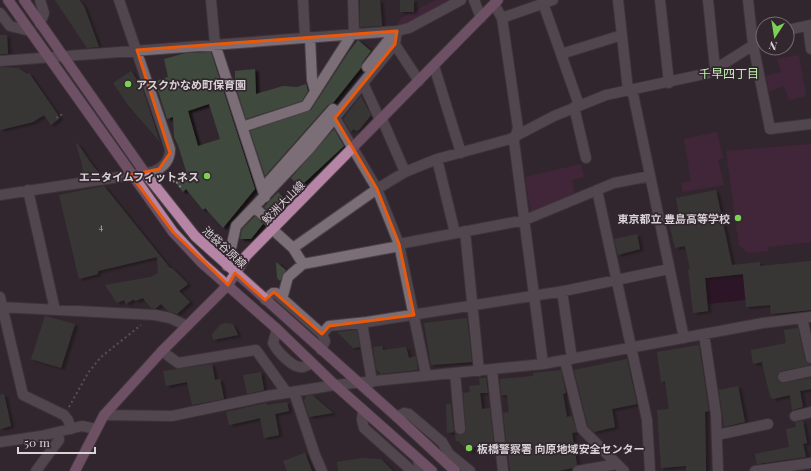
<svg xmlns="http://www.w3.org/2000/svg" width="811" height="471" viewBox="0 0 811 471" font-family="'Playfair Display','Noto Sans JP',serif">
  <defs>
    <filter id="shadow"><feDropShadow dx="3.5" dy="2" stdDeviation="1" flood-color="#0009"/></filter>
  </defs>
  <rect width="100%" height="100%" fill="#32272e"/>
  <path fill="#552546" d="M436,0h18l-46,24 -11,1 4,-7z
    M799,55l7,41 -17,4 -5,-14 -15,5 -3,-15 15,-4 -4,-13z
    M717,132l6,26 -5,2 6,25 -41,7 -2,-9 10,-2 -7,-42z
    M811,144v98l-43,5v4l-20,2 -9,-8 -13,-94z
    M581,164l3,13 -12,3 3,16 -44,18 -6,-37z"/>
  <path fill="#27011d" d="M743,274l3,26 -38,4 -3,-26z"/>
  <path fill="#41493e" fill-rule="evenodd" filter="url(#shadow)" d="M55,0h24l5,6 15,41 -12,1z
    M360,0h20l2,26 -22,1z
    M400,0h14v12h-14z
    M0,35h7l1,19h-8z
    M358,40l13,11 -9,12 -1,5 -28,35 -5,2 -63,71 -15,-45 61,-21 37,-57z
    M211,52l44,137 -32,39 -18,-20 -2,2 -17,-21 -3,3 -7,-9 11,-9 -9,-29 -4,-8 -1,-20 -6,2 -12,-38 13,-4 -4,-18 22,-6zM209,104l11,35 -22,7 -10,-35z
    M0,67l18,1 9,6 2,-1 31,45 -9,7 -7,-10 -11,7 -33,8z
    M255,69l1,25 27,-8 14,1 9,-3 2,7 -6,10 -56,18 -11,-35v-13z
    M131,71l11,16 18,55 -32,-37 -15,-22z
    M361,96l10,19 -12,15 -3,1 -3,-2 -2,3 -8,-13z
    M334,129l10,17 -41,38 -2,-2 -3,3 -7,-7z
    M77,143l16,23 6,7 -16,3 -1,-12 -6,-20z
    M104,186l66,82h2l16,16 -9,7 11,11 -13,12 -9,-3 -7,-7 -6,5 -4,-1 -8,-10 -8,3 -1,-2 -8,5 -2,-4 -7,3 -12,-18 46,-8 7,-4 -1,-16 -59,14v3l-19,5 -20,-84z
    M716,190l16,75 28,-3v4l51,-5v49l-40,4 -1,-9 -24,2 -3,-33 -38,4 3,33 -15,2 -5,-44h2l-5,-23 -10,2 -6,-25 11,-2 -4,-23z
    M278,192l10,10 -14,14 -10,-9z
    M255,216l8,8 -12,15h-11l2,-10z
    M637,234l3,15 -22,6 -4,-16z
    M276,262l10,8 -6,11 -3,-3z
    M45,316l30,8 -14,44 -30,-9z
    M467,318l5,44 -41,3 -7,-42z
    M226,323l7,1 5,11 -25,5 -1,-6 9,-10z
    M798,328l7,32 6,5 -29,6 -5,4 1,6 3,2 30,-5v11l-11,2 3,16 -11,3 -2,-15 -17,4 -3,-3 -8,-34 -9,2 -2,-14 35,-7 -2,-13z
    M357,330l3,17 -7,1 -16,-16z
    M699,345l10,66 -4,1 1,59h-20v-5l-25,2 -4,-58 12,-1 -4,-28 -4,1 -4,-30z
    M382,346l1,4 23,-3 3,11 7,-2 2,14 -37,4 -5,-5 -3,-22z
    M627,359l10,45 -25,5 3,18 -21,5 -6,-6 -14,-56z
    M212,364l3,16 5,-1 4,20 -32,6 -5,-23 -21,4 -3,-15z
    M561,370l5,23 -3,1 4,23 5,-1 5,16 -5,1 5,32 -4,3 -15,3h-48l-7,-58 6,-1 -2,-17h-6l-1,-16 33,-3v-3z
    M261,372l3,18 -17,4 -4,-19z
    M479,378h7l2,15h-8l2,16 8,-1 4,37 -20,2 -4,5 -12,-11h-2l-1,-9 -8,1 -1,-29h5l3,28 4,3 5,-1 3,-6 -3,-35 7,-1 -1,-6 11,-1z
    M738,386l7,36 -21,5 -5,-37z
    M4,394l7,32 -11,3v-34z
    M312,395l21,18 -24,4 -5,-16 2,-5z
    M287,402l2,9 -14,3 4,21 -15,3 -4,-20 -31,7 -3,-13 40,-9 1,2z
    M803,421l4,22 -4,1 3,13 -49,7 -2,-10 34,-7 -3,-18 10,-2 -1,-5z
    M305,453l7,18h-25l-4,-10z
    M362,458l19,1 12,12h-55l-1,-9z"/>
  <g fill="none" stroke-linecap="round" stroke-linejoin="round">
    <g stroke="#4c4248" stroke-width="12">
      <path id="minor" d="M40,0l4,13 -4,11
        M211,0l4,44 50,153
        M303,0l2,38
        M353,0l1,34
        M474,0l7,18
        M618,0l10,90
        M660,0l9,83
        M708,0l7,69
        M748,0l5,44 17,85 41,-5
        M543,3l36,102
        M494,4l8,14 16,110 -4,13 29,223
        M0,13l10,13 20,5
        M502,18l51,-18
        M808,26l3,23
        M787,30l24,-5
        M310,37l2,43 3,11
        M392,40l27,41
        M561,54l61,-19
        M0,61l397,-30 12,-3 52,-28
        M434,66l27,87
        M367,67l23,-29
        M363,83l17,37
        M632,89l52,249
        M574,107l12,51
        M335,118l42,71 22,55 27,131
        M382,119l23,53
        M242,127l64,-21 46,-72
        M437,159l18,74
        M263,188l70,-79
        M28,190l27,120
        M597,190l50,230 3,51
        M0,195l152,-23c11,-4 18,-11 18,-23l-51,-149
        M255,208l20,18
        M272,229l21,19 10,16
        M465,231l14,140
        M399,244l126,-24 89,-37 36,-7
        M293,248l84,-59 28,-17 32,-13 73,-20 44,-23 52,-21 103,-22 54,-34
        M227,266l9,-40 73,-77 86,-105 2,-13
        M562,291l10,68
        M0,297l23,98 41,20 4,5 3,9
        M282,299l6,-22 15,-13 97,-18
        M265,300l8,-7h3l46,41 3,7 -4,9
        M0,307l155,8 15,3 17,8
        M802,318l9,40
        M362,323l10,59
        M277,329l-4,14c4,8 20,26 30,24 3,-1 7,-3 9,-4
        M322,334l7,-8 38,-4 197,-31 105,-22
        M704,334l12,81 2,56
        M162,351l16,12 78,-13 31,43
        M565,361l17,68 42,42
        M492,370l11,101
        M455,373l5,56
        M783,377l28,-6
        M294,392l21,63 7,16
        M363,410l-1,10 2,8 48,43
        M104,415l68,1 95,-20 68,-11 208,-21 220,-41 48,-6
        M795,416l16,-4
        M397,417l7,-4 5,1 33,28 7,12 21,17
        M717,435l51,-11
        M0,442l41,-6 41,-10 14,3
        M418,459l2,12
        M36,471l23,-31 -1,-8
        M578,471l39,-7
        M755,471l56,-8"/>
    </g>
    <g stroke="#4c4248" stroke-width="12">
      <path id="major" d="M8,0l165,232 29,31 75,66 58,56 97,86
        M24,0l121,173 50,63 202,181 58,54
        M75,471l29,-56 58,-64 66,-66 18,-29 252,-256"/>
    </g>
    <path stroke="#867d83" stroke-width="2" stroke-dasharray="2 3" stroke-linecap="butt" d="M56,118l8,-5
      M173,182l2,-2 7,9
      M69,407l19,-34 13,-16 40,-32"/>
    <use href="#minor" stroke="#7b6e76" stroke-width="10"/>
    <use href="#major" stroke="#b684a5" stroke-width="10"/>
  </g>
  <path d="M0 0H811V471H0ZM397,31l-2,13 -60,74 42,71 22,55 15,71 -85,11 -7,8 -48,-42 -9,8 -30,-27 -7,12 -55,-53 -42,-57 28,-6 11,-16 -33,-103z" fill="#32272e" fill-opacity=".55" fill-rule="evenodd"/>
  <path fill="none" stroke="#e8590c" stroke-width="3" stroke-linejoin="round" d="M397,31l-2,13 -60,74 42,71 22,55 15,71 -85,11 -7,8 -48,-42 -9,8 -30,-27 -7,12 -55,-53 -42,-57 28,-6 11,-16 -33,-103z"/>
  <g fill="#7cd155" stroke="#32272e" stroke-width="1.5">
    <circle cx="128" cy="84" r="4"/>
    <circle cx="207" cy="176" r="4"/>
    <circle cx="738" cy="218" r="4"/>
    <circle cx="469" cy="448" r="4"/>
  </g>
  <g text-anchor="middle" dominant-baseline="central" stroke-width="3.5" stroke-linejoin="round" paint-order="stroke">
    <g font-size="9" fill="#b3b0b0">
      <text x="101" y="226">4</text>
    </g>
    <g font-size="11" font-weight="bold" fill="#d9d2d6" stroke="#32272e" text-anchor="start">
      <text x="136" y="84">アスクかなめ町保育園</text>
      <text x="199" y="176" text-anchor="end">エニタイムフィットネス</text>
      <text x="730" y="218" text-anchor="end">東京都立 豊島高等学校</text>
      <text x="477" y="448">板橋警察署 向原地域安全センター</text>
    </g>
    <g font-size="11" fill="#d9d2d6" stroke="#32272e">
      <text transform="translate(283 202) rotate(-45)">鮫洲大山線</text>
      <text transform="translate(225 247) rotate(43)">池袋谷原線</text>
    </g>
    <g font-size="12" fill="#c1f1af" stroke="#32272e">
      <text x="729" y="73">千早四丁目</text>
    </g>
  </g>
  <g transform="translate(775 36) rotate(192)"><circle r="19" fill="#32272e" stroke="#756b71"/>
  <path d="M0-3L7 15L0 10L-7 15Z" fill="#7cd155"/>
  <text y="-6" font-size="11" font-weight="bold" text-anchor="middle" fill="#d9d2d6">N</text>
  </g>
  <path d="M18 447v6h77v-6" fill="none" stroke="#d9d2d6" stroke-width="2"/>
  <text x="24" y="447" font-size="12" fill="#d9d2d6" stroke="#32272e" stroke-width="3" paint-order="stroke">50 m</text>
</svg>
